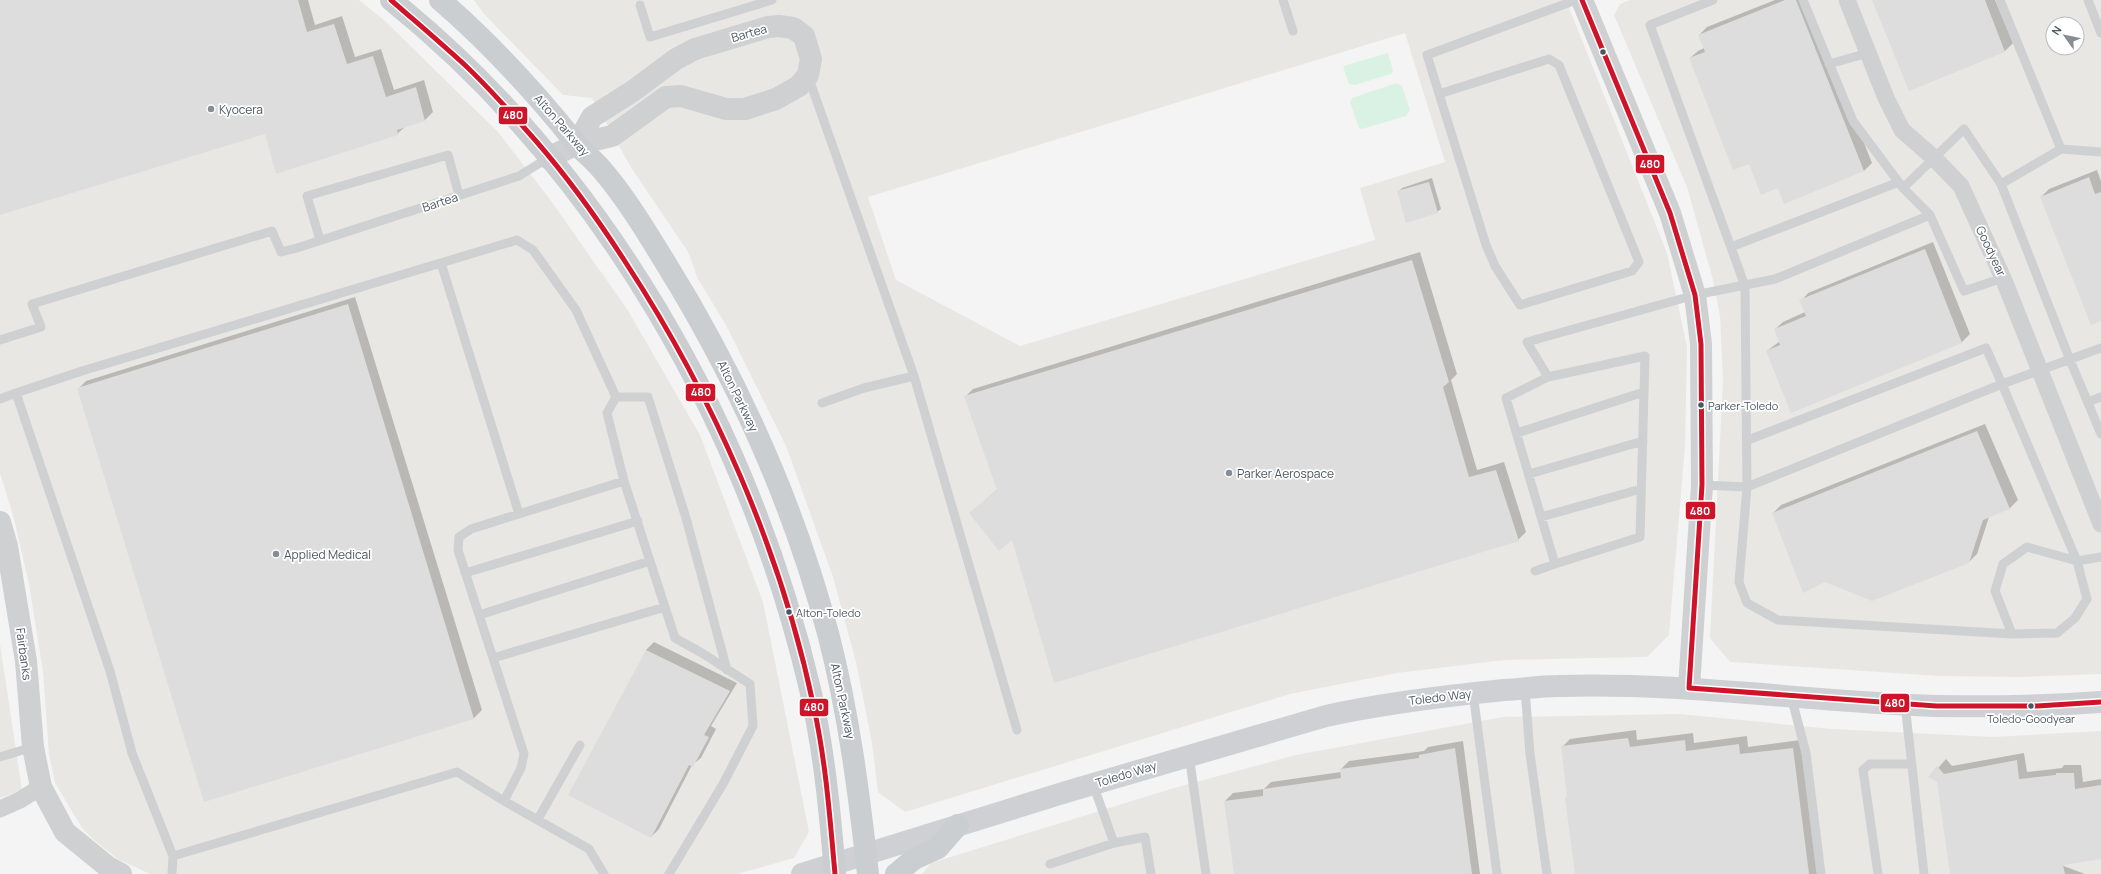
<svg xmlns="http://www.w3.org/2000/svg" width="2101" height="874" viewBox="0 0 2101 874" font-family="Manrope,sans-serif">
  <rect width="100%" height="100%" fill="#f4f4f4"/>
  <path fill="#e8e7e3" fill-rule="evenodd" d="M0,0h359l25,20 114,112 51,66 78,111 73,126 63,167 46,230 -15,26 -57,16h-587l-32,-15 -23,-18 -13,-13 -27,-45 -6,-28 -6,-83 -14,-88 -15,-65 -14,-46z
    M474,0h1092l101,253 20,94 -2,99 -16,189 -22,22 -143,3 -107,13 -107,21 -385,118 -27,-20 -6,-49 -16,-81 -23,-85 -47,-131 -60,-121 -28,-46 -10,-27 -56,-83 -40,-71 -29,-3 -78,-80zM1405,33l40,129 -85,26 15,52 -355,106 -124,-66 -28,-83z
    M1630,0h471v674l-83,3 -78,-1 -210,-14 -20,-24 13,-257 -3,-65 -7,-36 -26,-93 -73,-172 6,-11zM2053,24h24v24h-24z
    M0,644l22,146 -22,8z
    M1680,714l152,15 162,8 107,-6v143h-1179l9,-11 243,-75 122,-33 207,-38z"/>
  <path fill="#d9f2e3" d="M1388,53l5,18 -2,3 -36,11 -6,-1 -6,-18z
    M1397,83l5,3 8,24 -4,6 -44,13 -3,-1 -9,-26 2,-4z"/>
  <path fill="#0003" d="M0,0h308l7,25 27,-9 13,41 26,-8 13,41 30,-10 9,32 -8,8 -19,6 -9,8 -132,-1 -265,81z
    M1775,0h32l65,163 -8,8 -86,16 -29,-25 -59,-104 8,-7 6,-3 -5,-13 8,-8z
    M1873,0h122l18,43 -8,8 -95,39z
    M2097,170l4,11v139l-60,-123 8,-8z
    M1432,178l9,31 -4,3 -39,-20 4,-4z
    M1933,242l37,92 -8,8 -171,70 -24,-61 13,-10 -5,-12 8,-7 22,-10 -4,-11 7,-8z
    M1420,252l37,122 -6,6 26,90 27,-8 22,70 -8,8 -505,-2 -43,-25 28,-24 -33,-92 8,-8z
    M355,297l127,413 -8,8 -269,83 -127,-412 8,-8z
    M1985,424l33,76 -8,8 -21,9 -12,37 -8,8 -196,-49 8,-8z
    M654,642l83,41 -26,43 5,3 -15,29 -9,7 -33,64 -8,8 -5,-187z
    M1636,730l1,10 56,-7 1,10 53,-7 1,11 52,-7 18,134h-242l-10,-76 2,-2 -6,-49 8,-8z
    M1463,741l17,133h-245l-10,-73 8,-8 31,-4 7,-7 70,-10v-3l8,-8 75,-10 4,-4z
    M2024,753l3,19 35,-4 2,-3h17l2,17 18,-3v79l-40,7 24,9h-134l-13,-93 -8,-4 16,-18 6,7z"/>
  <path fill="#ddddde" d="M0,0h298l9,32 27,-8 13,40 26,-8 13,41 30,-10 9,34 -28,9 1,5 -122,39 -11,-40 -265,81z
    M1785,0h11l68,171 -80,33 -6,-16 -17,7 -12,-31 -16,6 -44,-112 16,-6 -7,-17z
    M1872,0h113l20,52 -96,39z
    M2089,177l6,17 6,-2v129l-10,4 -51,-128z
    M1429,182l9,31 -32,10 -9,-32z
    M1925,249l37,94 -171,70 -25,-62 14,-6 -6,-16 32,-13 -7,-16z
    M1412,260l37,122 -6,5 26,90 27,-7 23,71 -465,142 -42,-143 -13,11 -30,-38 28,-23 -33,-94z
    M348,304l126,415 -270,83 -127,-414z
    M1977,431l33,78 -27,11 -14,43 -97,38 -47,-19 -22,11 -31,-80z
    M646,650l84,41 -26,44 5,2 -16,30 -4,-2 -38,73 -83,-43z
    M1628,738l2,9 55,-7 1,11 53,-7 1,10 53,-6 16,126h-234l-10,-76 2,-1 -6,-51z
    M1455,748l17,126h-238l-10,-73 39,-5v-7l78,-11 -1,-9 79,-11v-3z
    M2017,760l2,19 37,-4v-2h18l1,16 26,-4v74l-38,6 2,9h-115l-13,-92 -9,-5 9,-11 7,8z"/>
  <g fill="none" stroke-linecap="round" stroke-linejoin="round">
    <path stroke="#ced0d2" stroke-width="9" d="M1283,0l10,31
      M1713,0l-63,25 95,261 2,201 255,-103 -16,-36 -238,92
      M2000,0l61,149
      M2088,0l13,33
      M640,5l10,32 122,-37
      M1829,64l39,-11
      M808,76l106,300 103,354
      M1439,94l110,-35 10,6 80,197 -7,9 -112,34 -25,-39 -9,-21 -59,-190 149,-55
      M2001,184l69,176 31,74
      M1903,188l61,-59 37,55 60,-35 40,3
      M1930,215l34,76 39,-13
      M320,240l-13,-44 141,-41 11,40
      M1731,247l168,-65
      M441,263l78,251
      M0,340l41,-13 -9,-23 240,-73 9,21 16,-4 222,-72 29,-18
      M1645,356l-5,181 -85,27 -49,-166 42,-21z
      M1548,377l-21,-35 168,-47 80,-16 155,-64 -27,-27 -50,-67 -50,-121
      M16,393l66,-22 435,-131 16,10 43,60 40,87
      M0,399l16,-6 94,278 22,82 41,103
      M2088,402l13,-5
      M822,403l42,-15 50,-12
      M1517,433l127,-41
      M1529,474l114,-33
      M1702,485l45,2 -8,95 8,21 31,17 234,14 45,-1 18,-15 12,-19 -10,-38 -75,-177 99,-36
      M1541,517l100,-28
      M1535,571l20,-7
      M465,573l173,-52
      M479,615l171,-54
      M2012,634l-17,-43 8,-27 24,-17 50,14 24,-4
      M493,658l172,-51
      M1525,689l5,65 17,120
      M1473,693l24,181
      M1791,696l15,57 15,121
      M1905,704l19,170
      M1189,755l17,119
      M0,757l33,-10
      M1093,784l21,59 31,-6 6,37
      M504,801l17,-33 3,-14 -66,-204 1,-13 12,-8 153,-48
      M538,819l42,-74
      M1050,864l64,-21
      M172,874l1,-18 284,-84 47,29 85,48 15,25
      M669,874l54,-90 30,-58 -3,-42 -48,-31 -27,-15 -51,-157 -17,-68 9,-16h32l38,121 41,152
      M1878,874l-15,-104 7,-6h42"/>
    <path stroke="#ced0d2" stroke-width="17" d="M1847,0l39,98 16,32 32,28 27,28 42,92 98,246
      M0,809l20,-9 21,-13"/>
    <path stroke="#ced0d2" stroke-width="22" d="M1582,0l88,213 25,82 6,49 1,141 -13,203
      M548,158l29,-14 35,-8 54,-39 15,-1 45,13h19l31,-10 23,-13 9,-11 3,-16 -7,-23 -11,-8 -14,-2 -11,1 -73,22 -19,10 -43,32 -41,26 -15,27
      M0,522l7,24 19,115 7,86 8,40 24,45 43,35 13,7
      M802,874l32,-10"/>
    <path stroke="#ced0d4" stroke-width="22" d="M834,864l232,-72 260,-76c58,-13 118,-20 178,-26 18,-1 36,-4 54,-4 127,-4 253,16 379,20 55,1 109,0 164,-4"/>
    <path stroke="#caced1" stroke-width="22" d="M391,0c212,171 357,426 419,689 14,60 20,123 25,185
      M440,0c50,43 94,91 135,142 8,10 19,18 28,29 23,27 43,60 62,91 72,116 129,242 164,375 20,78 30,157 39,237
      M896,874l18,-15 24,-11 20,-23"/>
    <g stroke="#fff" stroke-width="8">
      <path id="bus-1" d="M391,0c25,22 51,44 76,67 24,23 47,49 69,74 33,38 63,80 90,122 88,135 155,287 188,445 12,55 16,111 21,166
        M1582,0l88,213 25,82 6,49 1,141 -13,203
        M1689,688l247,18h101l64,-4"/>
    </g>
    <use href="#bus-1" stroke="#cf1429" stroke-width="5"/>
  </g>
  <g fill="#4a5661" stroke="#fff" stroke-width="1.5">
    <circle cx="1603" cy="52" r="3.5"/>
    <circle cx="1701" cy="405" r="3.5"/>
    <circle cx="789" cy="612" r="3.5"/>
    <circle cx="2031" cy="706" r="3.5"/>
  </g>
  <g fill="#868d94" stroke="#fff" stroke-width="1.5">
    <circle cx="211" cy="109" r="4"/>
    <circle cx="1229" cy="473" r="4"/>
    <circle cx="276" cy="554" r="4"/>
  </g>
  <g text-anchor="middle" dominant-baseline="central" stroke-width="3.5" stroke-linejoin="round" paint-order="stroke">
    <g font-size="11" fill="#4a5661" stroke="#fff" text-anchor="start">
      <text x="1708" y="405">Parker-Toledo</text>
      <text x="796" y="612">Alton-Toledo</text>
      <text x="2031" y="718" text-anchor="middle">Toledo-Goodyear</text>
    </g>
    <g font-size="12" fill="#4a5661" stroke="#fff">
      <text transform="translate(749 33) rotate(-16)">Bartea</text>
      <text transform="translate(562 125) rotate(49)">Alton Parkway</text>
      <text transform="translate(440 202) rotate(-18)">Bartea</text>
      <text transform="translate(1991 251) rotate(65)">Goodyear</text>
      <text transform="translate(738 396) rotate(64)">Alton Parkway</text>
      <text transform="translate(24 654) rotate(82)">Fairbanks</text>
      <text transform="translate(1440 697) rotate(-7)">Toledo Way</text>
      <text transform="translate(843 701) rotate(78)">Alton Parkway</text>
      <text transform="translate(1126 774) rotate(-17)">Toledo Way</text>
    </g>
    <g font-size="12" fill="#4a5661" stroke="#fff" text-anchor="start">
      <text x="219" y="109">Kyocera</text>
      <text x="1237" y="473">Parker Aerospace</text>
      <text x="284" y="554">Applied Medical</text>
    </g>
  </g>
  <g stroke="#fff" stroke-width="1.5">
    <rect x="498" y="106" width="30" height="19" rx="4" fill="#cf1429"/>
    <rect x="1635" y="154" width="30" height="20" rx="4" fill="#cf1429"/>
    <rect x="685" y="383" width="31" height="19" rx="4" fill="#cf1429"/>
    <rect x="1685" y="501" width="31" height="19" rx="4" fill="#cf1429"/>
    <rect x="1880" y="693" width="30" height="20" rx="4" fill="#cf1429"/>
    <rect x="799" y="698" width="30" height="19" rx="4" fill="#cf1429"/>
  </g>
  <g font-size="11" text-anchor="middle" font-weight="bold" fill="#fff">
    <text x="513" y="119">480</text>
    <text x="1650" y="168">480</text>
    <text x="701" y="396">480</text>
    <text x="1700" y="515">480</text>
    <text x="1895" y="707">480</text>
    <text x="814" y="711">480</text>
  </g>
  <g transform="translate(2065 36) rotate(303)"><circle r="19" fill="#ffffff" stroke="#b7bbc0"/>
  <path d="M0-3L7 15L0 10L-7 15Z" fill="#868d94"/>
  <text y="-6" font-size="11" font-weight="bold" text-anchor="middle" fill="#4a5661">N</text>
  </g>
</svg>
